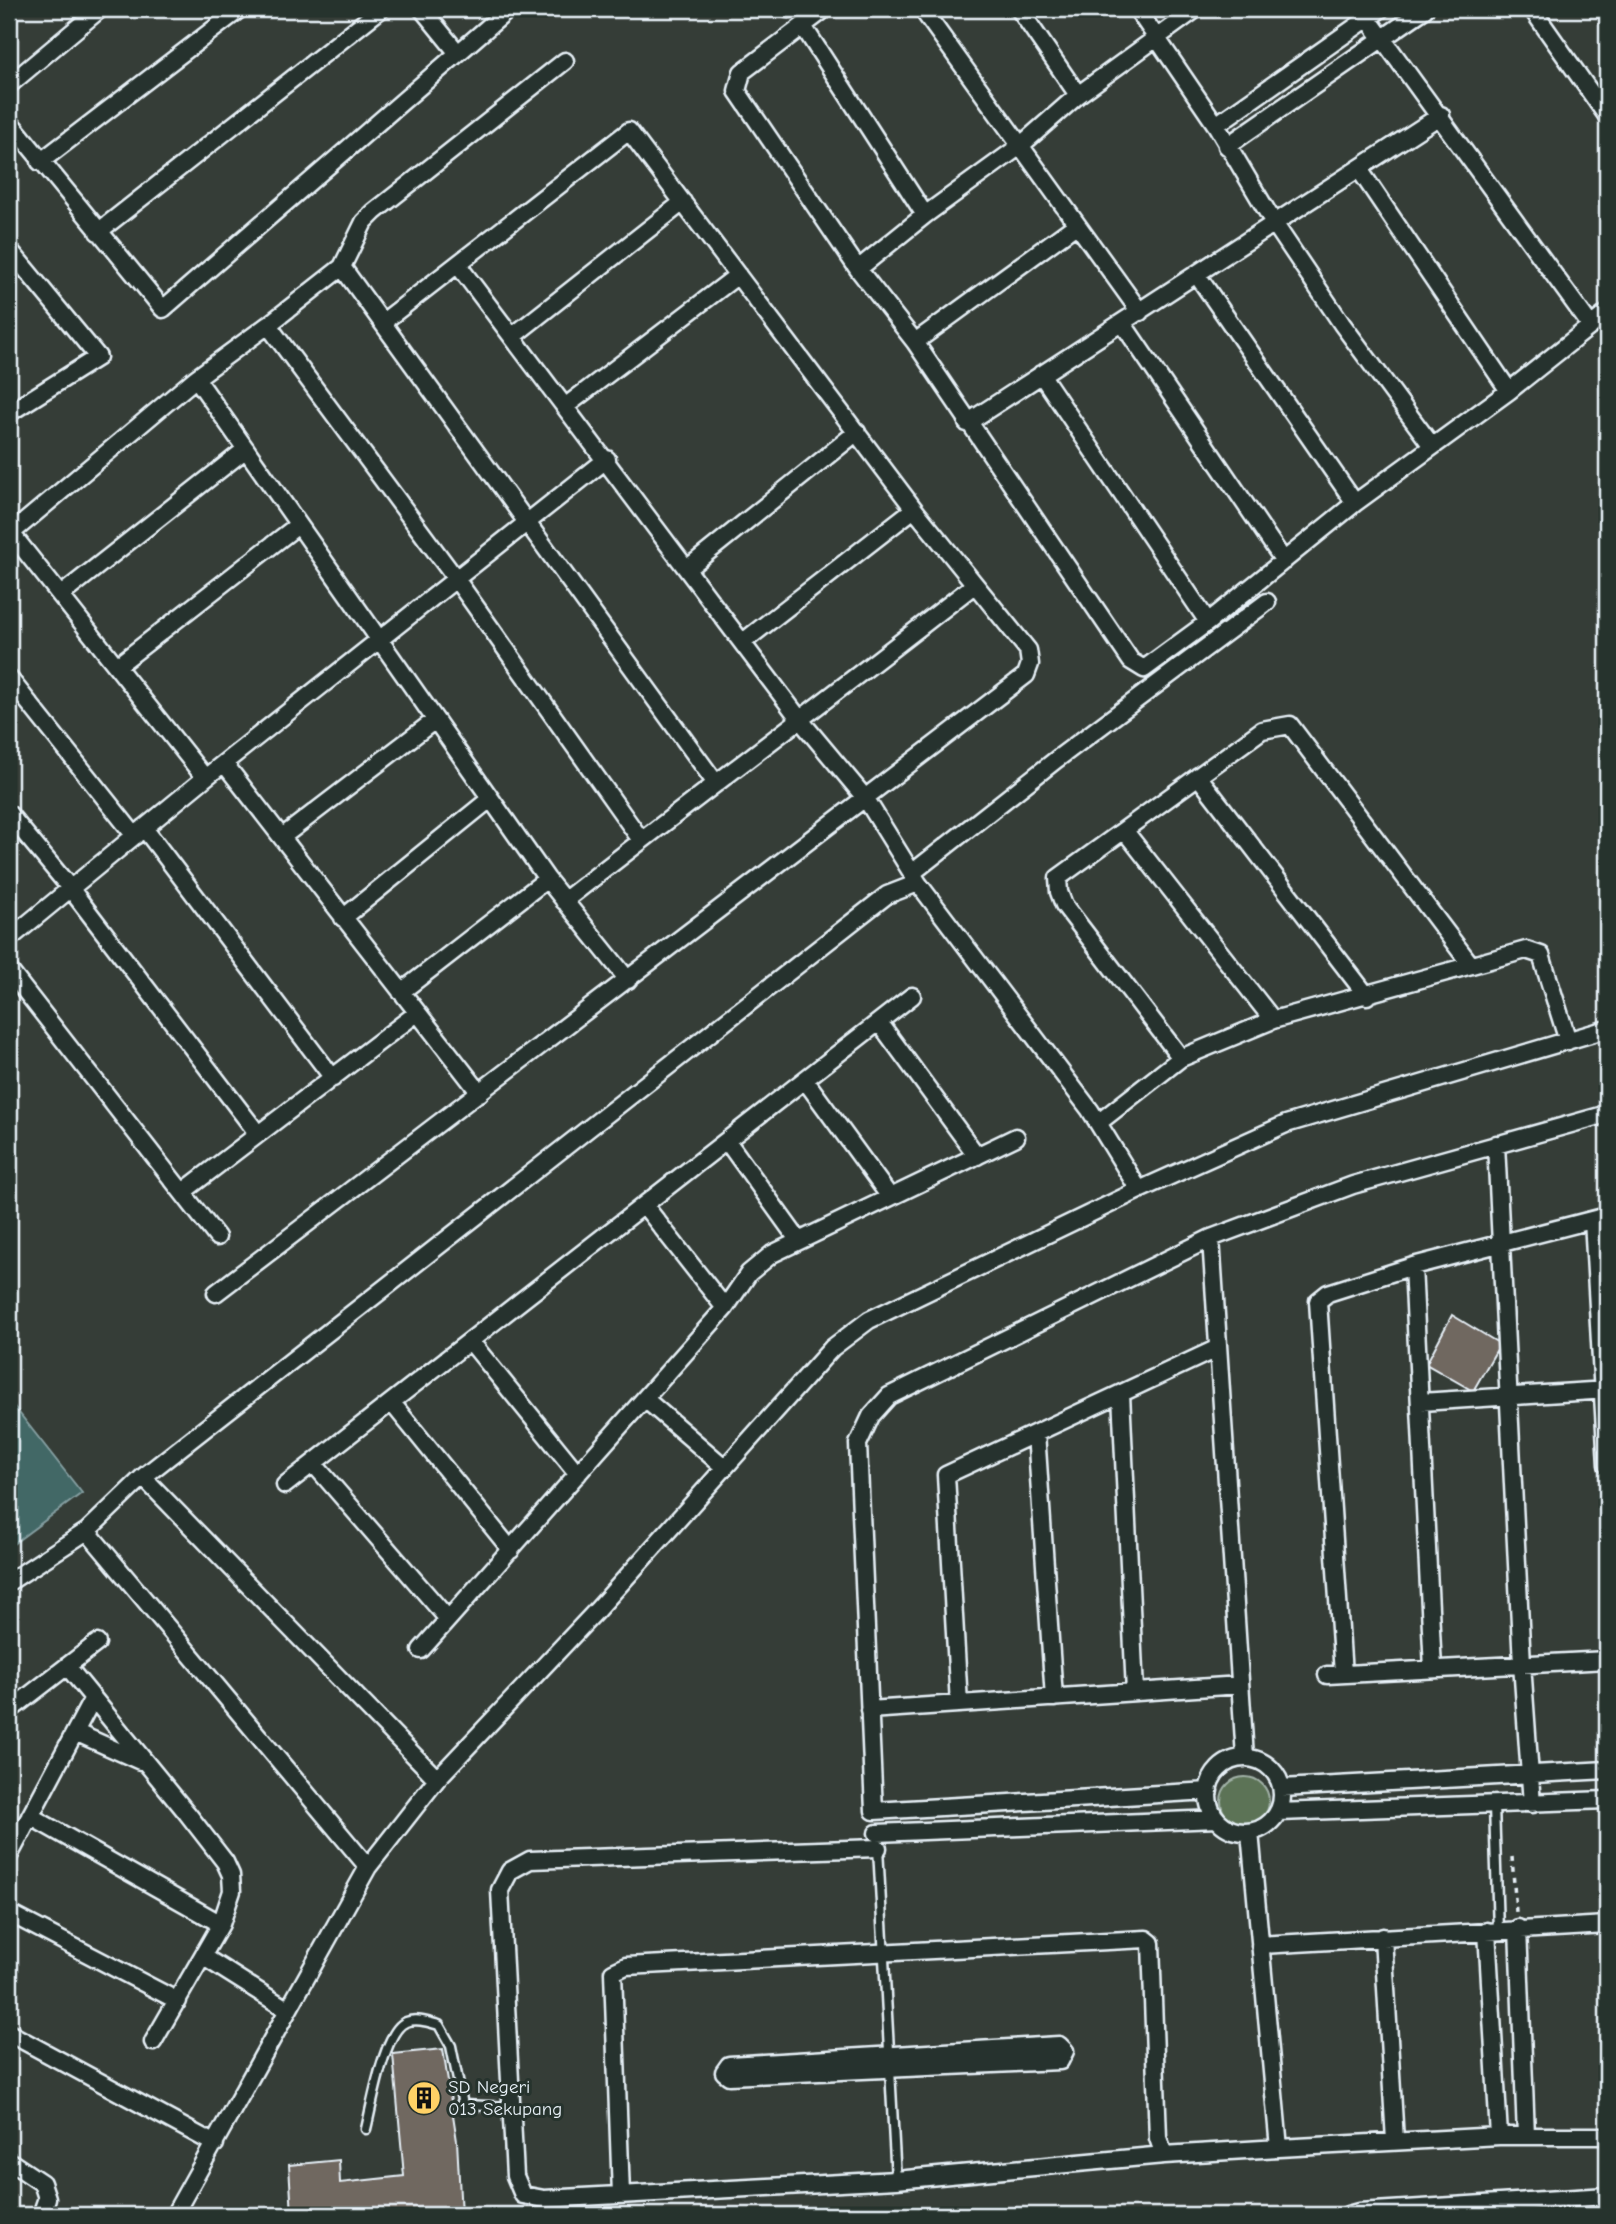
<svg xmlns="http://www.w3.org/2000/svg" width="1616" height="2224" viewBox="0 0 1616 2224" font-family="'Comic Neue',sans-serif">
  <rect width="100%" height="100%" fill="#353d37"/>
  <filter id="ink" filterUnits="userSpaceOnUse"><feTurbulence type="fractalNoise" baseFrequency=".0143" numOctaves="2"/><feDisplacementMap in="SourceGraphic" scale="14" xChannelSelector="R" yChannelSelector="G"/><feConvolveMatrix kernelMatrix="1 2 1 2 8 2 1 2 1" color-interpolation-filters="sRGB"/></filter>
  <g filter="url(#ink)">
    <path fill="#5c7357" stroke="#a2b2a8" stroke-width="2" d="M1221 1801a24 24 0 1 1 48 0a24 24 0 1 1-48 0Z"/>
    <path fill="#426766" stroke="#849ea0" stroke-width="2" d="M9,1400l73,93 -73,54z"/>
    <path fill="#706761" stroke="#e8f1f8" stroke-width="2" d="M1452,1315l48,29 -27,47 -47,-27z
      M443,2049l14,92 4,74h-169l-3,-50 50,-5 1,23 64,-7 -11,-122z"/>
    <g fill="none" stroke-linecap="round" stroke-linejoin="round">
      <g stroke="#e8f1f8" stroke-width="13">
        <path id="lane" d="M1494,1805l4,126
          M878,1848l18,332
          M366,2129c6,-23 18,-99 40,-107 11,-4 22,0 33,3l12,21 12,59 48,2"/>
      </g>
      <g stroke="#e8f1f8" stroke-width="21">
        <path id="street" d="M422,9l35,43
          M788,9h1
          M825,9l-83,63 -5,19 121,178 57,73 216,319 13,8 64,-47 147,-119 154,-112 98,-78
          M922,9l218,303
          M1019,9l59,86
          M1137,9l79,116 58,98 68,101 90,122
          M1361,9l230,317
          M1532,9l75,107
          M803,26l122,189
          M565,61l-191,151 -10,10 -22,45 -74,58 188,254 185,261
          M9,85l91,-76
          M9,121l154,188 346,-300
          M1216,125l165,-116
          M1227,146l198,-137
          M40,162l200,-153
          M1359,169l150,222
          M98,232l283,-223
          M9,249l89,108 -89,56
          M458,265l343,456 65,78 52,84
          M342,267l373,515
          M858,269l67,-54 95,-69 58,-51 118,-86
          M1197,275l158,228
          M1123,324l161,237
          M513,336l170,-134
          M915,342l161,-117
          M1041,374l167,248
          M196,378l351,501 81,101
          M566,406l172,-131
          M967,423l474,-308
          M11,533l194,245
          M9,535l187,-157 72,-53
          M688,568l169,-136
          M61,595l185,-146
          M743,642l171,-133
          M117,666l181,-141
          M9,678l126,158
          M224,763l256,330
          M1198,776l169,220
          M9,814l61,74 188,246
          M144,828l189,250
          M1124,830l149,190
          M282,837l153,-117
          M912,873l145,-114 210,-157
          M564,901c136,-107 274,-209 410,-316
          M343,918l147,-119
          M9,939l196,-161 402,-319
          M9,970l208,267
          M401,992l146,-113
          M879,1022l98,134
          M1181,1058l-117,-153 -5,-13 -1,-14 204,-148 28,-5 181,240
          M805,1080l85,117
          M1098,1123l83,-65 92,-38 253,-70 15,5 27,86
          M727,1141l72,100
          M1496,1144l26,520 10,140
          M184,1191l233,-178
          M645,1206l80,102
          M1593,1220l14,245
          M1211,1238l34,519
          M1413,1266l20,403
          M216,1293l810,-618 4,-11 -2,-14 -114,-141 -285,-378 -246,191
          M471,1342l107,132
          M1121,1394l14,298
          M645,1399l79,68
          M1421,1402l186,-12
          M392,1403l119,147
          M1036,1433l18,265
          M313,1463l135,156
          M143,1477l294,302
          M285,1485l627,-489
          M87,1531l281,336
          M9,1582l78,-51 56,-54 744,-582 31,-12 172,227 49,80
          M421,1650l304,-342 24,-35 23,-19 244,-117
          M67,1666l120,147 38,49 6,13 1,16 -11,33 -68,118
          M1343,1674l-25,-373 10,-8 85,-27 194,-50
          M1327,1675l280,-15
          M959,1704l-13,-229 272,-127
          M869,1710l371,-25
          M9,1711l88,-68
          M75,1732l65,29
          M1208 1795a37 37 0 1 1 74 0a37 37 0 1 1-74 0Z
          M1282,1788l325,-18
          M1209,1791l-335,20 -16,-367 13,-28 18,-20 322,-158 142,-53 254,-71
          M1278,1812l329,-12
          M30,1816l191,108
          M877,1833l340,-14
          M878,1848l-348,12 -20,11 -10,19 15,286 8,19 21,4 352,-19 268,-25
          M9,1856l84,-158
          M9,1913l169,88
          M1518,1928l8,208
          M1487,1931l12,205h108
          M1383,1937l12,204
          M1260,1945l347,-20
          M204,1957l84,53
          M9,2033l206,111
          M1059,2045l6,6 -5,10 -331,15 -5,-4 5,-7z
          M1279,2148l220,-12
          M9,2161l33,22 5,15 -6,17
          M621,2195l-8,-223 13,-6 520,-27 5,4 7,195 6,17 115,-7 -29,-316
          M174,2215l194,-348 69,-88 160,-169 235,-262 37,-28 270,-130 147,-66 321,-95
          M1348,2215l11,-3 248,-16"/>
      </g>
      <path stroke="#e8f1f8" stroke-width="3.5" stroke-dasharray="5 5" stroke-linecap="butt" d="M1512,1857l4,55"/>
      <use href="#lane" stroke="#26332d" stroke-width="8"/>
      <use href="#street" stroke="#26332d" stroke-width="16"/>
    </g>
  </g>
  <defs>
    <g id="building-disc" transform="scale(1.75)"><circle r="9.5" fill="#ffd166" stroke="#26332d"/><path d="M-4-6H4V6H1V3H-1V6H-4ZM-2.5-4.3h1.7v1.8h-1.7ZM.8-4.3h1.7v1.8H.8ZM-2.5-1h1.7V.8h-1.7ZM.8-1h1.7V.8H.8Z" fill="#111"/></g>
  </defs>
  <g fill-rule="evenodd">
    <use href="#building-disc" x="424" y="2098"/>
  </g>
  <g text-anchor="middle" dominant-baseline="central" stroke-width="6" stroke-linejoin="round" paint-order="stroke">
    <g font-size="19" fill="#e8f1f8" stroke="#26332d" text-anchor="start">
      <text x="448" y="2087">SD Negeri<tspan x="448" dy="22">013 Sekupang</tspan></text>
    </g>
  </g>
  <rect width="1616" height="2224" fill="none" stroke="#26332d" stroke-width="35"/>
  <rect x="18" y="18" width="1581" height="2189" fill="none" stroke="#e8f1f8" stroke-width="2.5" filter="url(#ink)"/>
</svg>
